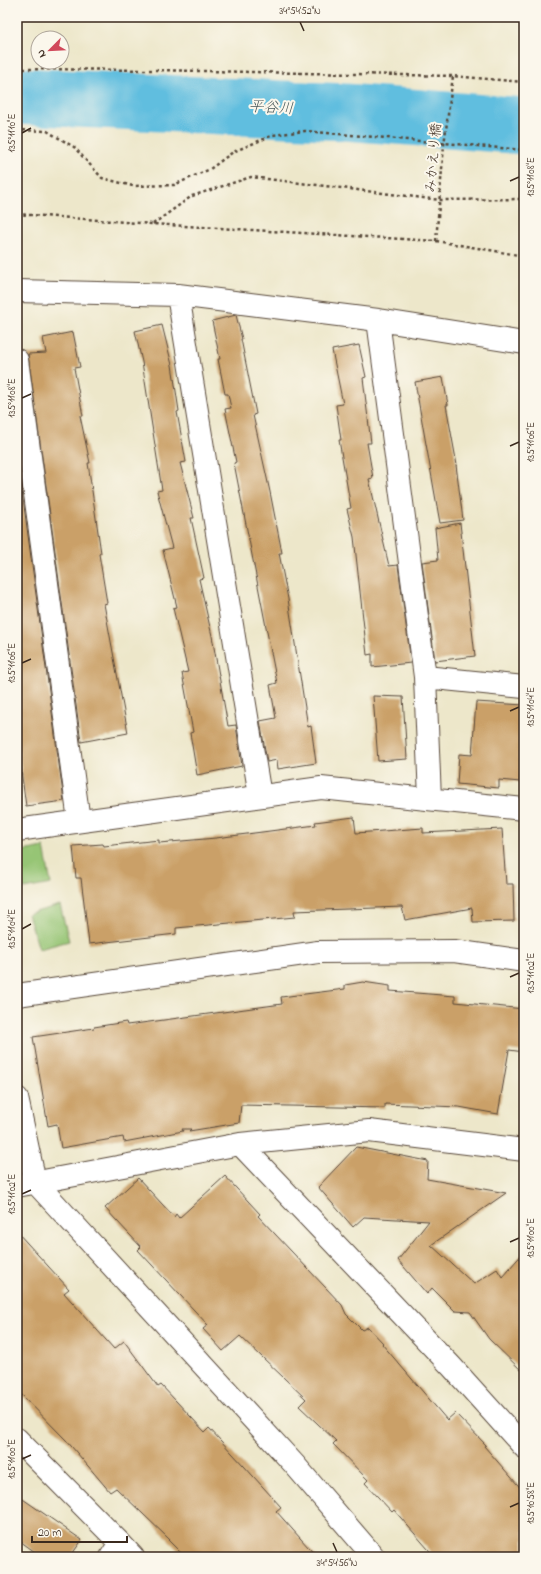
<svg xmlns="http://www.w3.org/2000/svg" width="541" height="1574" viewBox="0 0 541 1574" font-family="'Indie Flower','Klee One',sans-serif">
  <rect width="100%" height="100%" fill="#fbf7ec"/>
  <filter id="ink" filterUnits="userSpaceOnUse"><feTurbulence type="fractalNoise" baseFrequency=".025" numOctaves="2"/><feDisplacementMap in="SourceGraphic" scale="8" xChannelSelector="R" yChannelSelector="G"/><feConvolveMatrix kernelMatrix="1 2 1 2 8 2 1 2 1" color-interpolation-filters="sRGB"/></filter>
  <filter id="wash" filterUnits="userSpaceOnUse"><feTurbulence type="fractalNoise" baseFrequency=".012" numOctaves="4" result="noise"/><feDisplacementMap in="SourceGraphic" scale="16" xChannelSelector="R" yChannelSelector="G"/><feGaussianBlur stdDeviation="0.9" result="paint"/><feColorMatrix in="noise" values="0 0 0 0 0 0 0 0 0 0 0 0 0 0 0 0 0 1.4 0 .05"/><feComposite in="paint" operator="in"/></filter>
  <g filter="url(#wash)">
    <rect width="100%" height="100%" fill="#ede7ca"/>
    <path fill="#96c574" stroke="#687849" d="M44,847l7,37 -27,5 -7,-37z
      M60,905l9,36 -30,8 -11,-35z"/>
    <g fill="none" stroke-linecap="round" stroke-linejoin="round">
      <path stroke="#61bedf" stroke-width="57" d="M17,96l328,16 179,14"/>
    </g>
    <g id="blocks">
      <path fill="#caa067" d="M236,315l6,24h-1l15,75 -3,1 17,77 12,61h-3l9,46 20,128 3,-1 5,37 -38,6 -1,-9 -10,2 -7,-41 16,-3 -6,-33 7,-2 -43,-220 2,-1 -11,-53 6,-1 -3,-14h-3l-7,-35h2l-8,-38z
        M162,325l10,40 7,46 -2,1 9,50 -6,1 14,55h-3l13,60 -5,1 13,57 16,90 8,-1 6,41 -45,9 -7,-42 3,-1 -11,-59 6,-1 -15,-64 4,-1 -14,-57 9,-2 -15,-57 5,-1 -20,-128 -7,-31z
        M73,332l7,35 -6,1 9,48h-3l10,47h-2l13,90 -2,1 8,49 -3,1 24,129 -47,9 -53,-388 18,-1 -3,-15z
        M359,345l7,32 -3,1 8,65h-4l6,35 -4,1 20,87 9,-1 13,98 -39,4v-13l-5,1 -13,-118 -7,-28 4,-1 -12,-68h2l-5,-35 7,-1 -11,-54z
        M443,377l5,28h-2l11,60h-1l7,55 -23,3 -25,-141z
        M17,454l47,347 -38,5 -9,-65z
        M460,523l15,133 -40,5 -13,-99 16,-2 -3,-32z
        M373,696l30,1 4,62 -29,2z
        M476,702l48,3 -4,77 -21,-2v8l-42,-4 2,-30 13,1z
        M354,817l2,16 67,-5v5l79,-4 4,55h7l1,37 -41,1 -1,-14 -67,12 -3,-13 -108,4 1,6 -119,11v6l-87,10 -8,-66h-5l-3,-32 30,-2 1,2 55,-6v3l57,-5 100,-13 -1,-3z
        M363,982l27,4v5l65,5v6l69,7v43l-15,-2 -11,64 -39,-7 -74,-3v4l-144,-3 -2,18 -50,8 2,-2h-9l1,2 -59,11 -1,-5 -62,11 -4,-24 -9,2 -15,-89 61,-9v-1l32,-5 1,3 155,-21 -1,-7 64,-8v-4z
        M356,1147l72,14 -1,18 79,14 -75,52 43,39 23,-15 5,8 22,-25v121l-35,-34 -19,-27 -15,-1 -23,-23 -5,6 -29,-34 31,-39 -65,-4 -11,10 -35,-40z
        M225,1176l35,38 -2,2 84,89 4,9 16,16 6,-3 15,16 -1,1 65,76 8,-7 31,32 -2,1 40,46v65h-89l-41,-47 -2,2 -27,-29 3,-3 -35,-36 3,-3 -37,-35 7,-7 -66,-63 -17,15 -20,-22 5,-4 -70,-75 3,-3 -36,-39 33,-30 36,39 2,-3 3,4z
        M17,1232l52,57 -5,4 50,56 10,-8 34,46 3,-2 44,47 4,-4 35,38 37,41 -5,4 41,46h-132l-17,-17 1,-1 -53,-51 -6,4 -44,-52 -49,-50z
        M17,1495l65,45 -12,17h-28l-25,-18z"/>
    </g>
  </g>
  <g filter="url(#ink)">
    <use href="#blocks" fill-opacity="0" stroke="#564638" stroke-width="1"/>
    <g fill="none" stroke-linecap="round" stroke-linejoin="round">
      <g stroke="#564638" stroke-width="24">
        <path id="minor" d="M17,291l161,4 200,25 146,23
          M178,295l82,501
          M378,320l47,357 5,122
          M17,360l62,461
          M425,677l99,10
          M17,830l304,-42 203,21
          M17,995l301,-43 136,-1 70,10
          M17,1098l18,84 259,282 80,93
          M240,1144l212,223 72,80
          M17,1186l223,-42 129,-13 155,19
          M17,1439l103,104
          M111,1557l9,-14 13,14"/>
      </g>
      <path stroke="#564638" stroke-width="2.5" stroke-dasharray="3 3" stroke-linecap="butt" d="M17,69l136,1 300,6 71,6
        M17,130l30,1 27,16 28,31 31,8 41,-1 36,-16 23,-17 40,-17 32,-4 219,19
        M17,214l135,10 284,17 88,15
        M153,224l39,-28 59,-19 189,23 84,-1"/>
      <use href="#minor" stroke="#fff" stroke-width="22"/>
      <path stroke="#564638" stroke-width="2.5" stroke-dasharray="3 3" stroke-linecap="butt" d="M436,241l8,-96 9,-69"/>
    </g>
  </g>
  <path fill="none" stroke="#3b2a1e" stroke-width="1.5" d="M300,22l4,9M22,133l9,-5M510,181l9,-4M22,398l9,-4M510,446l9,-4M22,663l9,-4M510,711l9,-4M22,929l9,-5M510,977l9,-4M22,1194l9,-4M510,1242l9,-4M22,1459l9,-4M510,1507l9,-4M333,1543l4,9"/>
  <g text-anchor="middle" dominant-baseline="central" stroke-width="4" stroke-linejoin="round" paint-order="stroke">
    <g font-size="14" fill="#3b2a1e" stroke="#fbf7ec">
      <text transform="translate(434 158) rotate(-85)">みかえり橋</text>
    </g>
    <g font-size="15" font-style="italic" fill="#465658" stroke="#fbf7ec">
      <text transform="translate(271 108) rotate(3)">平谷川</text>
    </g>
  </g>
  <rect width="541" height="1574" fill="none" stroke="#fbf7ec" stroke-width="44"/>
  <g transform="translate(50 50) rotate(246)"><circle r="19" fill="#fbf7ec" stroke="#aea59a"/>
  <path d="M0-3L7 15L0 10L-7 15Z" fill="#d1495b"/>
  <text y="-6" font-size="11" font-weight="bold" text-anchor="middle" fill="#3b2a1e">N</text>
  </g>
  <path d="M32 1536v6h95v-6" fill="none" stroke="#3b2a1e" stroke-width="2"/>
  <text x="38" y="1536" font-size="12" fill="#3b2a1e" stroke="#fbf7ec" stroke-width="3" paint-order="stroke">20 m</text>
  <rect x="22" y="22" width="497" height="1530" fill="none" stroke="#3b2a1e" stroke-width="1.5"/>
  <g font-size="10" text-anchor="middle" fill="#3b2a1e">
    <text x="300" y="14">34°54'52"N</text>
    <text transform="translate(11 133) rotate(-90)" y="4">135°11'10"E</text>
    <text transform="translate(530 177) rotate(-90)" y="4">135°11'08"E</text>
    <text transform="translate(11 398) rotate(-90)" y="4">135°11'08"E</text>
    <text transform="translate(530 442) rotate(-90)" y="4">135°11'06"E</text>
    <text transform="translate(11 663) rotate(-90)" y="4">135°11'06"E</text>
    <text transform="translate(530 707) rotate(-90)" y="4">135°11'04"E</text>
    <text transform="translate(11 929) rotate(-90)" y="4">135°11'04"E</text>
    <text transform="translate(530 973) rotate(-90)" y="4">135°11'02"E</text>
    <text transform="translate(11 1194) rotate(-90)" y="4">135°11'02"E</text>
    <text transform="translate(530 1238) rotate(-90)" y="4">135°11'00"E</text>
    <text transform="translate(11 1459) rotate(-90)" y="4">135°11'00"E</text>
    <text transform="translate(530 1503) rotate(-90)" y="4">135°10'58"E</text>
    <text x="337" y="1566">34°54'56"N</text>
  </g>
</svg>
